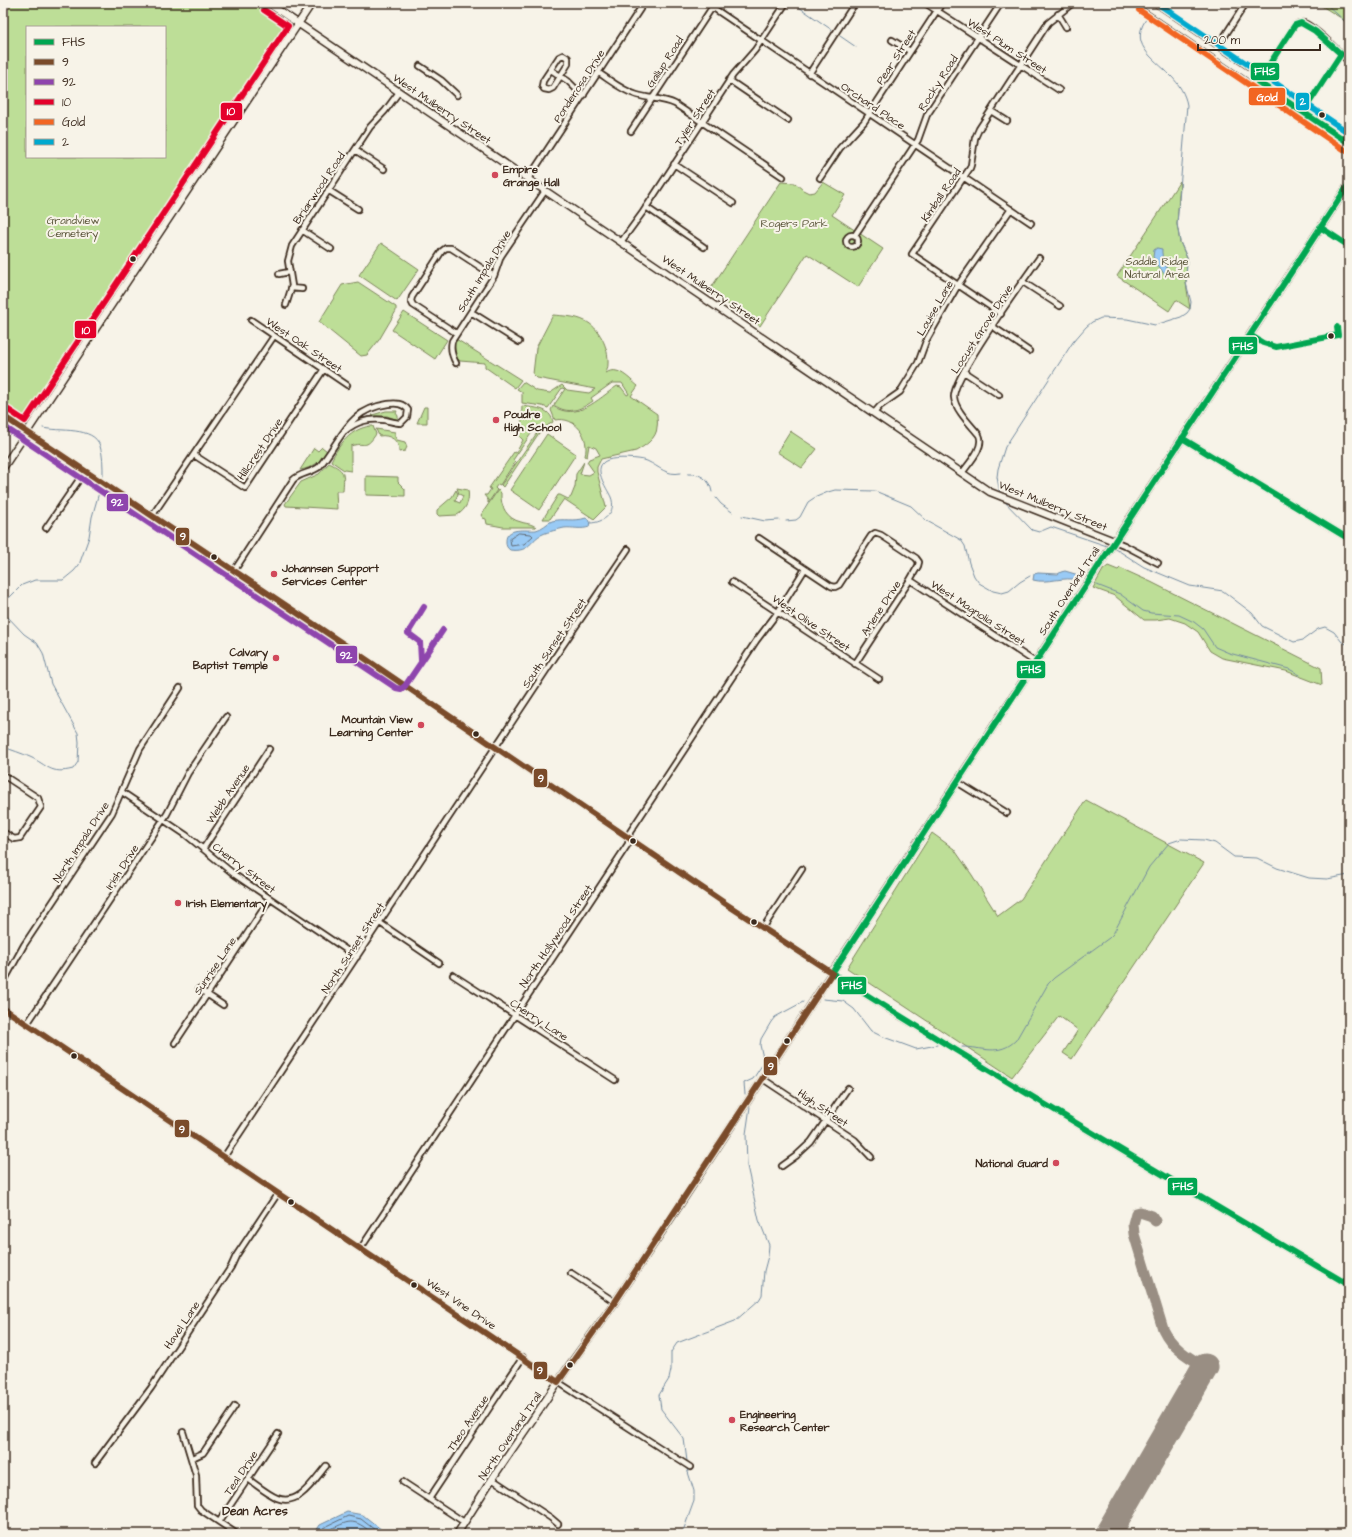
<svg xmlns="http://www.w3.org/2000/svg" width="1352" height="1537" viewBox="0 0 1352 1537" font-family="'Architects Daughter',sans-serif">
  <rect width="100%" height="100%" fill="#f7f3e8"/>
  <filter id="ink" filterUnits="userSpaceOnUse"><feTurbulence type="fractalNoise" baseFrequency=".025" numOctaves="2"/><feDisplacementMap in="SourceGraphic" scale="8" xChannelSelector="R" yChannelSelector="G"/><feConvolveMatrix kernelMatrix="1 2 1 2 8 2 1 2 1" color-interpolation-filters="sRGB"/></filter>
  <g filter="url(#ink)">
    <path fill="#bdde97" stroke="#7c845a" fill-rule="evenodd" d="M3,3h253l33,24 -260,389 -5,2 -21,-14zM27,27h138v130h-138z
      M1317,3h32v22l-8,-7z
      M1180,181l-3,43 3,18 7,16 -1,25 4,26 -14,-9 -7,11 -52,-35z
      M781,182l14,1 8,7 6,3 6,-1 8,-10 22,13 -13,20 51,34 -25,38 -51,-33 -47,72 -51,-35z
      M381,243l38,26 -22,32 -38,-26z
      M358,282l38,25v4l-17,29 -12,15 -6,1 -42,-34 23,-37z
      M404,312l43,28 -12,19 -43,-29z
      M553,315c10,1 22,1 32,6 14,6 24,27 23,43 0,3 -1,6 -2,9 12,-8 23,6 32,13l-7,10 26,18c0,5 1,9 0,13 0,11 -12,19 -21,24l-35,8 -4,8v5l9,35 -12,12 -30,-20 -14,20h-7l15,-24h2l8,4 3,-2 4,-10 1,-13 8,-12 -4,12 9,1 5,-3 -7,-10 2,-3 11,-4 -4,-7 -7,-3 -2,12 -2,-1c5,-19 -9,-40 -30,-36l-4,-10 2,-4c24,16 45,-7 64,-20l4,1 6,8 2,-1 -7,-11h-10l-21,15 2,3c-13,9 -25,14 -39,4l11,-16 -3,-1 -14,20 -6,-2 -20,-3v-11l-5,-3 6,-7 14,9 13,2 12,-8 5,5 22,3 6,-4 -58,-11 -4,-4 3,-26z
      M456,339l65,41 -6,8 -30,-21v-4l-25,-2c-7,-6 -8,-14 -4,-22z
      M522,406c12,2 28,1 31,16l-12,8 -38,57 -2,-2 40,-58 -4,-2 -24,35 2,2 -15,23 -2,-1 -3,4 2,2 -9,13v-3l-4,-5h3l4,-6 -2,-1 25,-36 2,1 7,-13 -3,-3 -1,-3 2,-2z
      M424,407h3v16h-10z
      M386,411h11l-1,2 2,3v4l-11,-4h-14l-1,-1z
      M370,426h3l3,8c-11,17 -11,7 -25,12v25l-7,-1 -13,-9c8,-17 20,-32 39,-35z
      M376,429l19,3v5l2,3 8,2 2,5 -2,4 -6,1c1,-11 -9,-18 -20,-16z
      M790,431l27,18 -15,19 -25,-16z
      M547,434l29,20 -37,56 -29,-20z
      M322,447l5,4c-6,11 -15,17 -27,19l14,-22 4,3z
      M329,463c17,8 15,11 14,28h-7l1,18 -51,-3 -1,-2 16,-22 18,-8z
      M366,476l32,1v5l7,7v7l-39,-1z
      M457,488l11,2c2,11 -2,20 -11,25l-18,1 -2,-2v-4l15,-13 4,-7 2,4 -3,7 5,2 3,-7 -4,-2z
      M498,490l3,3c-1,13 6,26 20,29 6,2 9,1 15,5h-33l-16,-3 -1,-5 -3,-1 -2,-3z
      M1108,566l10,4 2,-2 31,14 170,86 1,17 -36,-14 -64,-13 -12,-7 -12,-19 -13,-9 -15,-5 -14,2h-12l-29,-24 -22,-8 10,-18z
      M1086,800l118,63 -132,196 -9,-6 15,-23 -19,-14 -47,61 -165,-109 85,-135 22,16 18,26 26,41 23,-17z"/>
    <path fill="#99caf5" stroke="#738a9f" d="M1157,248l5,1c-1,9 5,16 6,24l-3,2 -7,-10 -1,1 -2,-4 1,-2 -3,-3 1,-7z
      M586,518l4,3 -1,6c-7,3 -17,0 -25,1 -4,1 -17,4 -21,6 -13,5 -12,19 -33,16 -3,-2 -4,-4 -4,-8 -1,-16 21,-11 30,-12 6,-1 11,-7 16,-9 11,-3 22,1 34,-3z
      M1065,571l17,5 -2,4c-17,-4 -33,4 -47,0l1,-6 4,-1 20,1 3,-2z
      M347,1512l16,3 24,19h-73l6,-9z"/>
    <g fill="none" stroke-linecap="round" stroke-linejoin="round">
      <path stroke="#616a74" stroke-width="1" d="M519,533l12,1 2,2 -9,8 -13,2 -1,-7z
        M319,1534l4,-6 25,-12 13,3 19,15
        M325,1534l2,-3c22,-10 25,-15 46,3"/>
      <path stroke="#738a9f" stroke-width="1" d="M793,3l39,27
        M1325,3l24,22
        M1347,3l2,1
        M1159,5l2,-2
        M840,36l16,11
        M3,406l24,14
        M43,428c16,4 51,-2 57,18 3,9 3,20 3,29
        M688,474c12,-1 22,5 24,18
        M1000,493l-3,-16 1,-8 7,-22 68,-105 13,-15 6,-5 9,-4 26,1 28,6 26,-8 6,-4 3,-4 1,-7 -5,-19 1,-25 -7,-16 -3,-18 10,-119c-2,-11 -8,-21 -16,-29 -18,-19 -45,-32 -22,-61
        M716,498l5,6 11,8
        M1002,499l30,31 7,2 12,-5 56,19
        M742,516l23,5 14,-1
        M786,521l10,-1 4,-3 8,-15 6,-4 14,-6 7,-2 40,1 36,15 16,15 34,19 4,6 4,17 5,13 5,7 14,8 9,2 7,-2 11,-9 10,-6
        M590,523c14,0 27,-11 21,-26 -4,-9 -21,-31 -3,-37 8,-3 32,-2 39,1 13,6 19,15 34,12
        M1114,549l5,2 25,16 46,19 33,5 29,22 10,13 32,16 9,-2 15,-11 7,-2 9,5 8,10 7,3
        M1097,585l23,9 23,17 8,2 28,2 15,7 9,7 12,18 14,6 60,16 11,6
        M3,604l19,-19 13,-5h28l11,-9 5,-6 10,-28 3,-20 8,-28
        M3,609l3,6 18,19 13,9 6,10 8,31 27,49 1,9 -1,20 -5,7c-23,6 -25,-4 -43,-12 -9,-4 -18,-7 -27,-10
        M823,999l20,2 11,8 17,22 10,5 35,13 21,-4
        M962,1047c20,0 37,10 54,-7l32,-56 6,-6 55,-40 4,-4 36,-67 20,-24 12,-4 23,1 11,3 19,14 23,1 20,10 32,10 18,1 22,-4
        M745,1094l-1,-11 9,-4 11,-17 -4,-17 1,-6 10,-17 4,-5 28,-15
        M687,1461l-3,-22 -23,-30 -2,-14 10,-16 2,-9v-18l6,-9 58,-22 24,-21 3,-5 2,-24 4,-15 1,-11 -10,-25 -12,-54 -1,-32 4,-27
        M682,1534l12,-33v-10l-7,-22"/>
      <path stroke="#998e83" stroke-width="11" d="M1155,1221l-3,-5 -12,-4 -4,1 -3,11 1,10 29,95c9,19 25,28 42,38"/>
      <path stroke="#998e83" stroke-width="27" d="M1108,1534l97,-167"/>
      <g stroke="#3b2a1e" stroke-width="8">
        <path id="minor" d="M706,3l325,220
          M925,3l134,87
          M1058,14l8,13
          M892,40l18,11
          M1215,51l31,-48
          M563,55l5,3v6l-15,24 -4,2 -5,-1 -2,-3 1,-5 16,-24z
          M420,66l21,14 16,15
          M551,70l17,11 9,9 7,5
          M599,73c12,8 24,18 38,22 13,4 26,3 38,9l108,73
          M809,74l46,-71
          M729,80l59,40
          M1258,82l37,-57c3,-2 5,-3 9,-2 13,5 35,29 45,39
          M991,111l16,10
          M1303,112l38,-58
          M631,131l84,-128
          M355,150l29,19
          M674,164l59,39
          M820,178l20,-30 24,-26 78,-119
          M528,179l116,-176
          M328,190l30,19
          M646,207l58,40
          M302,230l29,19
          M846 241a6 6 0 1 1 12 0a6 6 0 1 1-12 0Z
          M855,235l63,-95 9,-25 74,-112
          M621,242l22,-30 90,-137 22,-25 31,-47
          M279,274l10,-2
          M1023,282l37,24
          M291,288l11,1
          M286,305l6,-19 -4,-25 4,-15 78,-119 15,-16 14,-19
          M471,312l48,30
          M1001,314l-89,-60 58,-86 1,-3 4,-27 4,-9 69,-106 25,-20
          M251,320l96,65
          M992,326l37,25
          M456,333l-43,-28 -2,-4 1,-4 30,-46 4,-3h5l43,28
          M456,363c-4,-7 -6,-13 -4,-22l42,-65 7,-20 44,-65
          M964,372l35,23
          M874,413l6,-7 20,-14 18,-29 8,-22 32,-56 53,-76
          M3,416l348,233 375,255 106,69 58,37 201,122 258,153
          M1182,438l167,101
          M194,455l51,33 79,-119
          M962,473c7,-10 23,-26 17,-38 -8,-10 -24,-25 -25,-38 -1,-21 69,-116 85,-139
          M152,516l122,-180
          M46,528l39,-57
          M759,538l72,48 4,1 4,-2 32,-49 4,-3 6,2 35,23 3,4 -1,4 -8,14 -55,84
          M1114,541l10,4 34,18
          M234,571l59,-91c7,-7 18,-7 26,-13 24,-29 28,-57 69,-63 8,-1 15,-1 20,6l-1,7 -6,6c-6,0 -11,-2 -16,-3 -16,-2 -28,1 -40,11
          M910,580l125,82
          M732,582l147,97
          M3,775l35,23 3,9 -21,31 -6,1 -11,-7
          M957,782l50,31
          M122,792l64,43 49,40 122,82
          M203,849l66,-100
          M380,923l59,40
          M763,928l39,-59
          M453,975l162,105
          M3,983l21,-38 88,-132 28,-64 40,-61
          M199,989l24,16
          M3,1008l555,374 132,85
          M27,1024l140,-210 21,-41 38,-56
          M175,1043l95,-144
          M763,1079l92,61 16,17
          M224,1157l337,-509 67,-99
          M782,1166l14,-10 15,-14 37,-54
          M361,1248l267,-404 2,-12 126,-191 22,-29 27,-43
          M571,1273l44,29
          M183,1432l13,43 1,30 4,5 36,24
          M192,1458l11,-5 32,-47
          M95,1463l56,-75 80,-121 5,-11 42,-63
          M248,1479c9,6 19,15 29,19 22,9 37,-18 49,-32
          M492,1479l59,39 7,6
          M403,1482l61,40
          M429,1499l94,-142
          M219,1522l59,-88"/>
      </g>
      <g stroke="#3b2a1e" stroke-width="9">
        <path id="major" d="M268,3l722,489 124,49
          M1143,3l206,140
          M3,468l309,-465
          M457,1534l35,-55 77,-113 46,-64 60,-90 674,-1028"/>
      </g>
      <use href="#minor" stroke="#f7f3e8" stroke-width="4.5"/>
      <use href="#major" stroke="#f7f3e8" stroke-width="6"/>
      <g stroke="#f7f3e8" stroke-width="9">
        <path id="bus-1" d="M1303,112l38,-58 -26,-23 -14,-8 -6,2 -37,57 91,61
          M1349,184l-517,789c170,108 344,209 517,312
          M1320,227l29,19
          M1250,335l13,8 13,4 62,-12 -1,-8
          M1182,438l167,101"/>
      </g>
      <g stroke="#f7f3e8" stroke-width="9">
        <path id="bus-2" d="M3,416l348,233 375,255 106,69 -217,329 -57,80 -555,-374"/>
      </g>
      <g stroke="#f7f3e8" stroke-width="9">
        <path id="bus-3" d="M3,426l393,262 5,1 4,-3 38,-56
          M421,660l-1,-18 -12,-9 16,-26"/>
      </g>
      <g stroke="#f7f3e8" stroke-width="9">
        <path id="bus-4" d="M7,409l18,12 263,-395 -24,-16"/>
      </g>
      <g stroke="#f7f3e8" stroke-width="9">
        <path id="bus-5" d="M1139,10l206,140"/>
      </g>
      <g stroke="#f7f3e8" stroke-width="9">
        <path id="bus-6" d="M1157,3l192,130"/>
      </g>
      <use href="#bus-1" stroke="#00a651" stroke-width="6"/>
      <use href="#bus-2" stroke="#7a4b2a" stroke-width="6"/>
      <use href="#bus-3" stroke="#8e44ad" stroke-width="6"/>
      <use href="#bus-4" stroke="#e4002b" stroke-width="6"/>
      <use href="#bus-5" stroke="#f26522" stroke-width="6"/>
      <use href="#bus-6" stroke="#00a9ce" stroke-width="6"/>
    </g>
  </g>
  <g fill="#3b2a1e" stroke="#f7f3e8" stroke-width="1.5">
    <circle cx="1322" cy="115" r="3.5"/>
    <circle cx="133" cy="259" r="3.5"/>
    <circle cx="1331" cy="336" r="3.5"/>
    <circle cx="214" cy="557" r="3.5"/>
    <circle cx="476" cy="734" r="3.5"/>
    <circle cx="633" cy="841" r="3.5"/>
    <circle cx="754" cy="922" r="3.5"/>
    <circle cx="787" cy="1041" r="3.5"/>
    <circle cx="74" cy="1056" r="3.5"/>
    <circle cx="291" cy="1202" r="3.5"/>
    <circle cx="414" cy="1285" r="3.5"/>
    <circle cx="570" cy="1365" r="3.5"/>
  </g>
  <g fill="#d1495b" stroke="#f7f3e8" stroke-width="1.5">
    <circle cx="495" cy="175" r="4"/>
    <circle cx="496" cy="420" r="4"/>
    <circle cx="274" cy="574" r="4"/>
    <circle cx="276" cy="658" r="4"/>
    <circle cx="421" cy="725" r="4"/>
    <circle cx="178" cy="903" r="4"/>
    <circle cx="1056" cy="1163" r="4"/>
    <circle cx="732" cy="1420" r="4"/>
  </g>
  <g text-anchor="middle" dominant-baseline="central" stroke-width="4" stroke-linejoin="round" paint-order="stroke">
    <g font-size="11" fill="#3b2a1e" stroke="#f7f3e8">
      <text transform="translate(1007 46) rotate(33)">West Plum Street</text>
      <text transform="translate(896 57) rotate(-57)">Pear Street</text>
      <text transform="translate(665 62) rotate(-57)">Gallup Road</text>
      <text transform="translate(938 83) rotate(-57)">Rocky Road</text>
      <text transform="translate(579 86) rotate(-57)">Ponderosa Drive</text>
      <text transform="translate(873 106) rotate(34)">Orchard Place</text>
      <text transform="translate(442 109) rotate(34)">West Mulberry Street</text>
      <text transform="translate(695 117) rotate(-57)">Tyler Street</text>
      <text transform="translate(319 188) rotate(-56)">Briarwood Road</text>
      <text transform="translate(941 195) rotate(-56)">Kimball Road</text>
      <text transform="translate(484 271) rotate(-59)">South Impala Drive</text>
      <text transform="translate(711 290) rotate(34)">West Mulberry Street</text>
      <text transform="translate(935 308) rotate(-60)">Louise Lane</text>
      <text transform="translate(982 329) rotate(-57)">Locust Grove Drive</text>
      <text transform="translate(304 345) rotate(34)">West Oak Street</text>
      <text transform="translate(260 449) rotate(-56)">Hillcrest Drive</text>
      <text transform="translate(1053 506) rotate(22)">West Mulberry Street</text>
      <text transform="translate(1069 591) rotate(-57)">South Overland Trail</text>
      <text transform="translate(881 608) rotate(-57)">Arlene Drive</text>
      <text transform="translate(978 613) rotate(33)">West Magnolia Street</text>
      <text transform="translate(811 623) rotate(34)">West Olive Street</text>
      <text transform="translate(554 643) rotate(-56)">South Sunset Street</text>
      <text transform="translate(228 794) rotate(-56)">Webb Avenue</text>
      <text transform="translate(81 842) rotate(-57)">North Impala Drive</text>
      <text transform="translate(122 867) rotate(-57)">Irish Drive</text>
      <text transform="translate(244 868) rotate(37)">Cherry Street</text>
      <text transform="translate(556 936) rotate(-56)">North Hollywood Street</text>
      <text transform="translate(353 948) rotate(-57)">North Sunset Street</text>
      <text transform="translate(215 966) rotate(-56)">Sunrise Lane</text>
      <text transform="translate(539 1020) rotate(33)">Cherry Lane</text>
      <text transform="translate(823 1108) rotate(34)">High Street</text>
      <text transform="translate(461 1304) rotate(34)">West Vine Drive</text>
      <text transform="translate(182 1325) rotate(-56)">Havel Lane</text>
      <text transform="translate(468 1423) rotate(-56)">Theo Avenue</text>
      <text transform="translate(510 1436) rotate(-56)">North Overland Trail</text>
      <text transform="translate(241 1473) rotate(-56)">Teal Drive</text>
    </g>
    <g font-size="11" font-weight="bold" fill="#3b2a1e" stroke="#f7f3e8" text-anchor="start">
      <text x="503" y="169">Empire<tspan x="503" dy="13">Grange Hall</tspan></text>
      <text x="504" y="414">Poudre<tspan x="504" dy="13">High School</tspan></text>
      <text x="282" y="568">Johannsen Support<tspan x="282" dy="13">Services Center</tspan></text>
      <text x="268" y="652" text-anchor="end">Calvary<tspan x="268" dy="13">Baptist Temple</tspan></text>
      <text x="413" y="719" text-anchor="end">Mountain View<tspan x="413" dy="13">Learning Center</tspan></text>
      <text x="186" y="903">Irish Elementary</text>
      <text x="1048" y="1163" text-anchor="end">National Guard</text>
      <text x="740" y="1414">Engineering<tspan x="740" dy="13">Research Center</tspan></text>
    </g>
    <g font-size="11" fill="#5c573c" stroke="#f7f3e8">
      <text x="73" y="220">Grandview<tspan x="73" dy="13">Cemetery</tspan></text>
      <text x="794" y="223">Rogers Park</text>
      <text x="1157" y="261">Saddle Ridge<tspan x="1157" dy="13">Natural Area</tspan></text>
    </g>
    <g font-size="12" font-weight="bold" fill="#3b2a1e" stroke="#f7f3e8">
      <text x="255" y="1511">Dean Acres</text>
    </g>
  </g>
  <g stroke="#f7f3e8" stroke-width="1.5">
    <rect x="1250" y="62" width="30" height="19" rx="4" fill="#00a651"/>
    <rect x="1248" y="87" width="38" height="19" rx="4" fill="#f26522"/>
    <rect x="1295" y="92" width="15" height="19" rx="4" fill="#00a9ce"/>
    <rect x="220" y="102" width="23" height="19" rx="4" fill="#e4002b"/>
    <rect x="74" y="320" width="23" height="19" rx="4" fill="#e4002b"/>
    <rect x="1228" y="336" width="30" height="19" rx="4" fill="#00a651"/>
    <rect x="106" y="493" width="23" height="19" rx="4" fill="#8e44ad"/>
    <rect x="175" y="527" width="15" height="19" rx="4" fill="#7a4b2a"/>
    <rect x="335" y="645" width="23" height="19" rx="4" fill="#8e44ad"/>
    <rect x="1016" y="660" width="30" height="19" rx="4" fill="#00a651"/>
    <rect x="533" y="768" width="15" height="20" rx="4" fill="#7a4b2a"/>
    <rect x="837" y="976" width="30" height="19" rx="4" fill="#00a651"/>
    <rect x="763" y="1056" width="15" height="20" rx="4" fill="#7a4b2a"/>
    <rect x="174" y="1119" width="16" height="19" rx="4" fill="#7a4b2a"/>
    <rect x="1167" y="1177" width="31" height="19" rx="4" fill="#00a651"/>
    <rect x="533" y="1361" width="15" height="19" rx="4" fill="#7a4b2a"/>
  </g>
  <g font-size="11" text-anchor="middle" font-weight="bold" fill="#fff">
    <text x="1265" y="75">FHS</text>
    <text x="1267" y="101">Gold</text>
    <text x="1303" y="105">2</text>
    <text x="231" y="115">10</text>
    <text x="86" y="334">10</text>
    <text x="1243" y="350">FHS</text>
    <text x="117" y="506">92</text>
    <text x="183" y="540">9</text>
    <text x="346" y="659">92</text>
    <text x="1031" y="673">FHS</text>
    <text x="541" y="782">9</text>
    <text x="852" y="989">FHS</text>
    <text x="771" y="1070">9</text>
    <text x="182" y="1133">9</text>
    <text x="1183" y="1190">FHS</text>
    <text x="540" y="1374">9</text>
  </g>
  <rect width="1352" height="1537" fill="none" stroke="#f7f3e8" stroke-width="16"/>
  <rect x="8" y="8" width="1336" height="1521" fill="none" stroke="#3b2a1e" stroke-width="1.5" filter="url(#ink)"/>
  <rect x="26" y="26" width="140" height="132" fill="#f7f3e8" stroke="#aca397"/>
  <rect x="34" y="39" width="20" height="6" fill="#00a651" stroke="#aca397"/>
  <text x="62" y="46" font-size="12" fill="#3b2a1e">FHS</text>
  <rect x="34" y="59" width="20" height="6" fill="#7a4b2a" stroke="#aca397"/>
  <text x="62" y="66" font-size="12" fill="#3b2a1e">9</text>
  <rect x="34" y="79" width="20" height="6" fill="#8e44ad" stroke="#aca397"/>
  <text x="62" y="86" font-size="12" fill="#3b2a1e">92</text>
  <rect x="34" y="99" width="20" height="6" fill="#e4002b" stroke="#aca397"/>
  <text x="62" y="106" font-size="12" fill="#3b2a1e">10</text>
  <rect x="34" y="119" width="20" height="6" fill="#f26522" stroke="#aca397"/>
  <text x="62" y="126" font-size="12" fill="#3b2a1e">Gold</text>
  <rect x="34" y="139" width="20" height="6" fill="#00a9ce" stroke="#aca397"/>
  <text x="62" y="146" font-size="12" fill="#3b2a1e">2</text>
  <path d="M1198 44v6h122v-6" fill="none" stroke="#3b2a1e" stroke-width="2"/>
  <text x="1204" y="44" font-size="12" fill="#3b2a1e" stroke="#f7f3e8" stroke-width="3" paint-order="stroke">200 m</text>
</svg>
